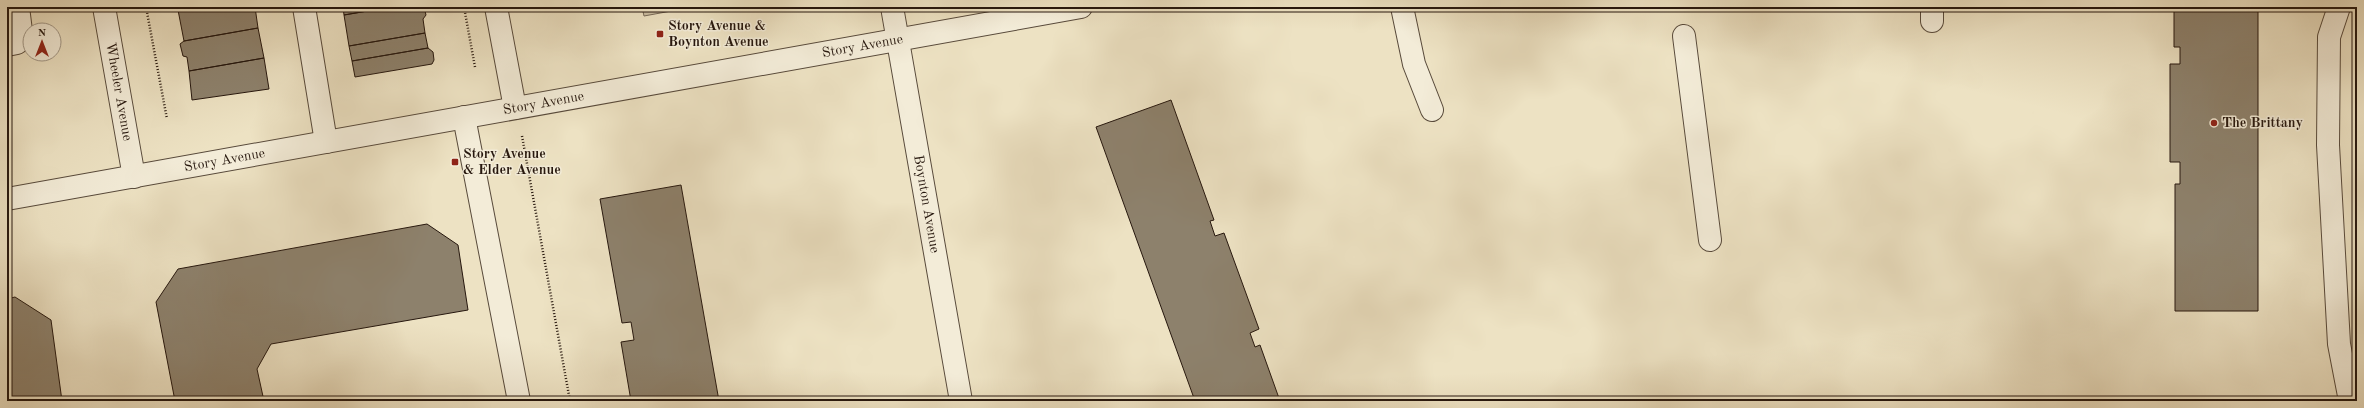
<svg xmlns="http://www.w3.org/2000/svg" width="2364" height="408" viewBox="0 0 2364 408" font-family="'Old Standard TT',serif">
  <rect width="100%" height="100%" fill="#ede2c3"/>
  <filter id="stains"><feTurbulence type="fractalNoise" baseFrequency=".005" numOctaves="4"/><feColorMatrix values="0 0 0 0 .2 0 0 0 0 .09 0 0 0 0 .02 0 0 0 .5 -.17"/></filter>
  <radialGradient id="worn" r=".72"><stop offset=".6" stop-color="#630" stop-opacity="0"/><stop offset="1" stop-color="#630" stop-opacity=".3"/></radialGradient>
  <path fill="#cbbfa4" stroke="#786b59" d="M642,7h51l-49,9z"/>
  <path fill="#8d816c" stroke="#26170e" d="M196,7h59l3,21 -74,13 -6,-31z
    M343,7h48l-47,8z
    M391,7h33l2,8 -3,4 2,14 -76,13 -5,-31z
    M2174,7h84v304h-83v-127h5v-22h-10v-98h10v-17h-6z
    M258,28l6,30 -75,13 -2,-14 -4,-1 -3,-12 4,-3z
    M425,33l3,15 -76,13 -3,-15z
    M428,48l5,4 1,8 -2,4 -77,13 -3,-16z
    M264,58l5,31 -77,11 -3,-29z
    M1171,100l43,120 -4,1 5,15 9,-3 35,96 -9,4 5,14 5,-2 20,56h-85l-99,-274z
    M681,185l38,216h-88l-10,-59 13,-2 -3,-18 -9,1 -22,-124z
    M427,224l31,21 10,65 -197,34 -14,25 7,32h-89l-19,-99 22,-33z
    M15,297l36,23 11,81h-55v-102z"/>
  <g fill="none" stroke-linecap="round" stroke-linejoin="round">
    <g stroke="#584a3b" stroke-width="24">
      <g id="minor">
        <path id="s1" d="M104,7l30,170"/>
        <path d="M304,7l22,135"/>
        <path d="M496,7l19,101"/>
        <path id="s2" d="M892,7l69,394"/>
        <path d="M1402,7l12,57 18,46"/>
        <path d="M1932,7v14"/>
        <path d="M2339,7l-10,30 -1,108 11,199 11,57"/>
        <path d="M1684,36l26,204"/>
        <path d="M7,45l10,-2 5,-4 -4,-32"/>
        <path d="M464,117l55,284"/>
        <path id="s3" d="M7,199l1074,-192"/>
      </g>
    </g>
    <path stroke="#26170e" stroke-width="2.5" stroke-dasharray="1 2" stroke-linecap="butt" d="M146,7l21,112
      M464,7l11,60
      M522,136l48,265"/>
    <use href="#minor" stroke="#f3ecd8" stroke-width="22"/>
  </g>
  <g fill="#8f2418" stroke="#f3ecd8" stroke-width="1.5">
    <rect x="656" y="30" width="8" height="8" rx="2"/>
    <circle cx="2214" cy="123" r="4"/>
    <rect x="451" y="158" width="8" height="8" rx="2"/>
  </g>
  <g text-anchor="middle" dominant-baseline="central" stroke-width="3" stroke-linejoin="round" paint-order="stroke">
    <g font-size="14" font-weight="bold" fill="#26170e" stroke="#f3ecd8" text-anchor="start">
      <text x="668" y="26">Story Avenue &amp;<tspan x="668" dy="16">Boynton Avenue</tspan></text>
      <text x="2222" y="123">The Brittany</text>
      <text x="463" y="154">Story Avenue<tspan x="463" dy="16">&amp; Elder Avenue</tspan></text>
    </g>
    <g font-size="14" fill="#26170e" stroke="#f3ecd8">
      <text stroke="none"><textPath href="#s3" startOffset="869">Story Avenue</textPath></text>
      <text stroke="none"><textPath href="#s1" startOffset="86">Wheeler Avenue</textPath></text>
      <text stroke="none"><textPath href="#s3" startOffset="545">Story Avenue</textPath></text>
      <text stroke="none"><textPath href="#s3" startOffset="221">Story Avenue</textPath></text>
      <text stroke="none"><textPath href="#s2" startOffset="200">Boynton Avenue</textPath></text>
    </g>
  </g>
  <rect width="2364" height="408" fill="none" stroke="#ede2c3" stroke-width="24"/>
  <rect x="8" y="8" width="2348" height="392" fill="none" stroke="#26170e" stroke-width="2"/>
  <rect x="12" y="12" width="2340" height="384" fill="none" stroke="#26170e"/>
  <g transform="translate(42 42)"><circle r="19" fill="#f3ecd8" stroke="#a19787"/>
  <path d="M0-3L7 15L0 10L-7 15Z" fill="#8f2418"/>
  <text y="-6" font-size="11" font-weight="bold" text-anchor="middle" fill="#26170e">N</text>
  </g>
  <rect width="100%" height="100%" filter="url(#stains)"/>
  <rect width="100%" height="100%" fill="url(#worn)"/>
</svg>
